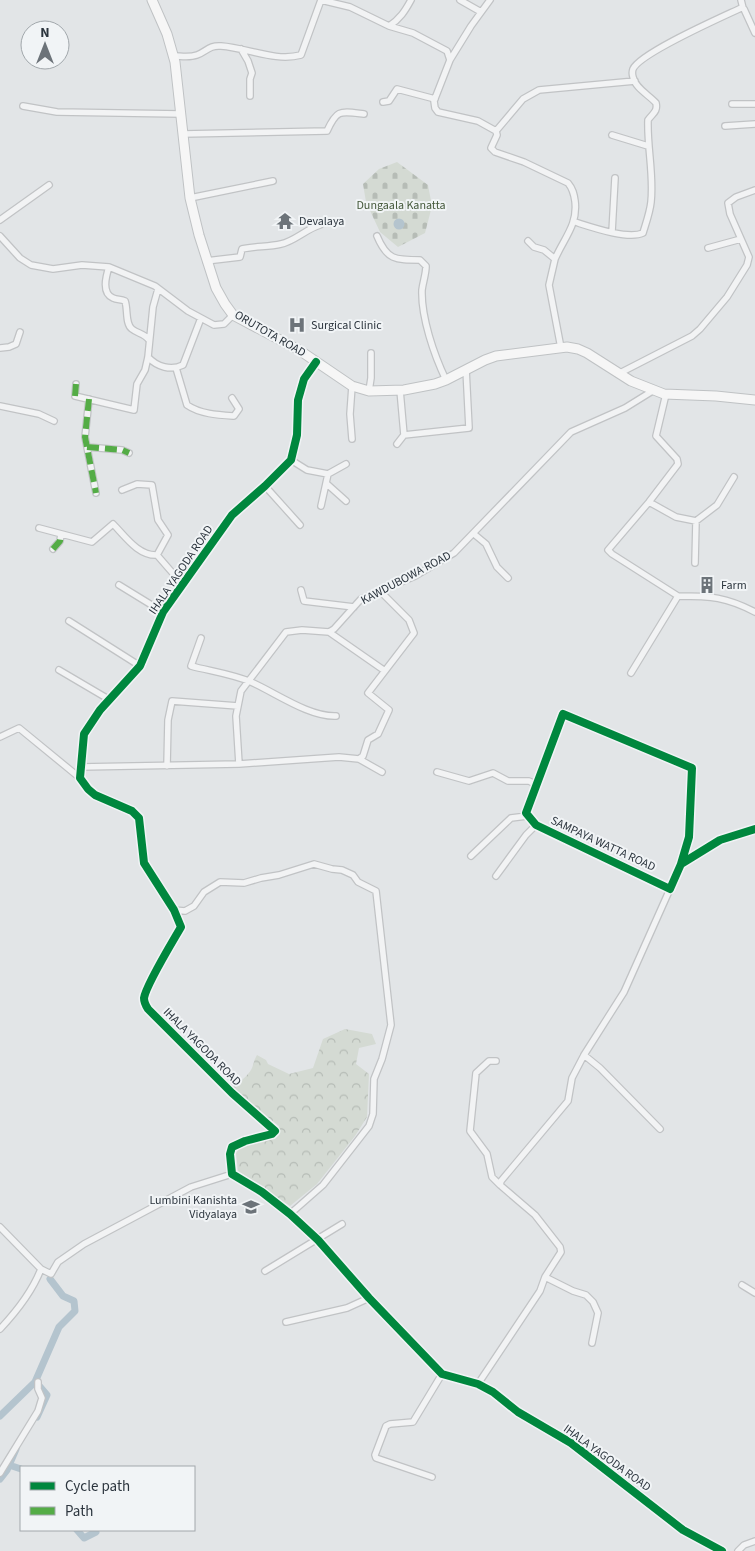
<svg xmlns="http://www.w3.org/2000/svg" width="755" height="1551" viewBox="0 0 755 1551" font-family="'Source Sans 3',sans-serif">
  <defs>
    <pattern id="forest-crowns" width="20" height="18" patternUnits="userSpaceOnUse" patternTransform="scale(1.25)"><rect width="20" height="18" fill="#d4dad3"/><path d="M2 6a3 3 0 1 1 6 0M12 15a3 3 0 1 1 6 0" fill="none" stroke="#b6bcb6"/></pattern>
    <pattern id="cemetery-stones" width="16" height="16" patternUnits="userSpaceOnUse" patternTransform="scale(1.25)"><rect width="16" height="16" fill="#d4dad3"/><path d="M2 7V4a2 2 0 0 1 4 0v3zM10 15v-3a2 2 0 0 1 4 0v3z" fill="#b6bcb6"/></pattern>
    <pattern id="water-ripples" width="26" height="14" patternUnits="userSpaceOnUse" patternTransform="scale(1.25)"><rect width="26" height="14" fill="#b4c4ce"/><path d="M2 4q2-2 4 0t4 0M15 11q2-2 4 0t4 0" fill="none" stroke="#93a0a9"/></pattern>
  </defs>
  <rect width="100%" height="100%" fill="#e2e5e7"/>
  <path fill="url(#forest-crowns)" d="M345,1029l27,5 4,10 -17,4 -3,16 13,10 -2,43 -12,19 -38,48 -27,22 -52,-35 -2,-18 5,-7 30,-7 7,-6 1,-7 -47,-38 -2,-5 4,-3 6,2c4,-4 10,-9 12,-14 2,-5 2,-8 5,-13l9,5 2,4 21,10 24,-6 10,-29z"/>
  <path fill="url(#cemetery-stones)" d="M397,162l31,23 4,21 -7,27 -27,14 -18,-15 -14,-30 -3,-18 16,-15z"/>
  <path fill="url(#water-ripples)" d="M393.5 224a5.5 5.5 0 1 1 11 0a5.5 5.5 0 1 1-11 0Z"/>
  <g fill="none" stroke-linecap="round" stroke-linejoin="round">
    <path stroke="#b4c4ce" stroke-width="7" d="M36,1382l11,13 -10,22
      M0,1416l35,-34 24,-55 16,-16 -1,-10 -11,-5 -13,-17
      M9,1465l12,4
      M0,1479l7,-9 9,-21
      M77,1530l7,8 12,-6"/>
    <g stroke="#c1c3c5" stroke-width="8">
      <path id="minor" d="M460,0l21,12
        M741,0l2,8
        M389,26l24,7 34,18 3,9 -16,41 1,7 3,4 40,9 18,10 1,4 -6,13 4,4 29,10 44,21c5,6 6,11 7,18 3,24 -11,37 -20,58
        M241,49l7,12 4,12 -2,6v17
        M174,56c7,0 15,2 23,-1 9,-3 12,-10 24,-9 27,2 54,16 80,9l20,-55 29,7 39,19c11,-7 16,-15 22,-26
        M450,60l21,-34 19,-26
        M383,102l6,-1 8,-12 38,10
        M732,104h23
        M23,106l34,6 124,2
        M725,126l30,-2
        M496,131l27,-32 16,-9 96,-9
        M183,134l144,-3c10,-22 13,-20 37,-17
        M612,135l36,11
        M190,198l83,-17
        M0,220l49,-35
        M575,222c16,5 53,18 68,11 3,-10 7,-21 8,-31 3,-27 -4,-55 -3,-82 4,-6 10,-8 8,-17 -7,-8 -21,-15 -23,-26 -1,-3 -1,-5 0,-8 7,-16 89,-52 108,-61l3,1 11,24
        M612,232l3,-54
        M0,236l20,22 11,7 22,4 29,-4 27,2 46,19 33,25 26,14 10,-1 9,-9
        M377,236c10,24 18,24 43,24l6,6c0,8 -3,16 -4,24 -1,27 12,65 24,90
        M528,241l6,6 10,3 11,9 -6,26 12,63
        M708,248l33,-9
        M206,261l34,-4 2,-8c13,-3 27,-2 39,-5 14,-3 25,-15 39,-19
        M109,267c-3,9 -8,26 4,31 4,2 8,1 12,3 3,8 0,23 7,28 6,5 12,4 17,11
        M0,348l9,-1 7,-3 4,-12
        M148,357c9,10 23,14 35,8l18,-47
        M316,362l-12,17 -6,21 -1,35 -6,25 -26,26 -33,29 -69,97 -23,54 -40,44 -16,24 -4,44 8,11 7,6 37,16 7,7 5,45 30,47 7,17c-8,14 -35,58 -37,71 0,4 2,8 4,11l84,84 43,38 -3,3 -27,7 -13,6 -2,7 2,20 30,18 28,22 28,26 51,58 73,76 36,10 62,-93 5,-14 16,-25 -1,-5 -25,-32 -35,-30 1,-4 67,-80 4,-23 12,-23 40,-63 46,-103
        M176,368l11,37c13,9 31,10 47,11l5,-7 -7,-11
        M618,374l74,-38 8,-7 27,-32 20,-32 2,-8 -19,-43 -2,-11 8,-6 19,-7
        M76,384l-1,12 59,14 3,-26 8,-14 3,-13 5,-50 5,-18
        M352,386l-2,28 2,25
        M400,390l4,45 65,-7 -3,-59
        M369,391l2,-13v-25
        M89,399l-4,38 11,56
        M0,406l39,8 15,7
        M397,444l7,-9
        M87,447l35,3 7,3
        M291,460l16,10 21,4 18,-10
        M327,484l19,17
        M265,486l35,39
        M122,490l15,-6 15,1 6,35 10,15 -11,20
        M649,502l27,15 20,4 21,-16 17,-28
        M321,506l7,-32
        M39,528l53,14 21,-18c12,12 25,32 44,31l26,30
        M474,534l12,10 11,23 11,11
        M53,549l7,-8 1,-7
        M695,563l1,-42
        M119,585l44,27
        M301,590l3,11 50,6
        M678,596c33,0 48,1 77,16
        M69,621l71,45
        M329,632l56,39
        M201,638l-10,28c19,5 41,8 60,16 25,11 58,35 85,34
        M59,670l51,30
        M631,673l47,-77 -66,-42 -4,-4 41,-48 29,-38 -1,-5 -21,-23 10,-42
        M0,737l19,-9 61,50
        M359,759l4,-3 5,-16 10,-6 11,-24 -21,-17 46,-60 -5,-13 -29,-29
        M239,764l-3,-48 5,-25 45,-59 16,-2 27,2 5,-3 27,-30 54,-23 39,-23 117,-121 54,-24 29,-18
        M167,766l1,-46 4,-19 66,5
        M80,767l159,-3 100,-7 20,2 23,13
        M437,772l32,9 24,-8 15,8h21l6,3
        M471,856l40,-38 16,-2
        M681,864l8,-27 3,-69 -129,-54 -37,99 10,12 134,64 11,-25 39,-24 35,-11
        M496,876l30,-41 10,-10
        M174,910l11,1 9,-5 10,-14 16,-10 24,1 17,-5 18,-3 35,-11 18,5 10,1 11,5 5,7 18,9 15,134 -9,34 -8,20 -1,35 -4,12 -46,59 -33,29
        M584,1055l16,13 60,61
        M496,1061h-7l-13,12 -6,58 17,23 5,23 8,8
        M0,1227l41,42 10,5 7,-12 26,-18 107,-57 41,-13
        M265,1271l77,-47
        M545,1277l28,14 13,4 7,7 5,11 -6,30
        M742,1285l13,8
        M286,1322l61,-14 22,-10
        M0,1329c17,-18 32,-37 41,-60
        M0,1473l38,-62 4,-13 -4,-9v-7
        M432,1477l-56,-19 -1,-3 11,-29 4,-2 23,-2 29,-48
        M738,1551l6,-6 11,-4"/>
    </g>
    <g stroke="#c1c3c5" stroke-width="9">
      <path id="tertiary" d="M478,1384l15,8 25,20 53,31 112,87 39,21"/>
    </g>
    <g stroke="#bfc2c4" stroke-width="11">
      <path id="primary" d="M152,0l15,34 8,28 15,136 9,37 17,53 9,16 8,11 66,35 53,36 17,5 35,-1 31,-6 11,-4 39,-20 11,-4 71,-9 11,2 9,4 44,28 33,13 52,2 39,4"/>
    </g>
    <use href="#minor" stroke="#f2f3f4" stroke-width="5.5"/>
    <use href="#tertiary" stroke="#f2f3f4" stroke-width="8"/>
    <use href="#primary" stroke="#f6f6f6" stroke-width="9"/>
    <path stroke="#54ac46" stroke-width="6" stroke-dasharray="12 6" stroke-linecap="butt" d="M75,396l1,-12
      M89,399l-4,38 11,56
      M87,447l35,3 7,3
      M53,549l7,-8 1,-7"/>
    <g stroke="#f1f4f6" stroke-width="11">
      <path id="cycleway" d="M316,362l-12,17 -6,21 -1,35 -6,25 -26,26 -33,29 -69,97 -23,54 -40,44 -16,24 -4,44 8,11 7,6 37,16 7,7 5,45 30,47 7,17c-8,14 -35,58 -37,71 0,4 2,8 4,11l84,84 43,38 -3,3 -27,7 -13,6 -2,7 2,20 30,18 28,22 28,26 51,58 73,76 36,10 15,8 25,20 53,31 112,87 39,21
        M681,864l8,-27 3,-69 -129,-54 -37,99 10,12 134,64 11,-25 39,-24 35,-11"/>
    </g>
    <use href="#cycleway" stroke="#00873e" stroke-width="8"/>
  </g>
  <defs>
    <g id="temple-bare" transform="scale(1.35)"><path d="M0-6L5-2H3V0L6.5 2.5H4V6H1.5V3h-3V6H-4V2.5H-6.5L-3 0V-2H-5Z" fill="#6c7379" stroke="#f1f4f6" stroke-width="2.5" paint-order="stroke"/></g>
    <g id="hospital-bare" transform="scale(1.35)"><path d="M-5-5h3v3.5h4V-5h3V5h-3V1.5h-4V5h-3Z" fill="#6c7379" stroke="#f1f4f6" stroke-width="2.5" paint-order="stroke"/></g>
    <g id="building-bare" transform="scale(1.35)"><path d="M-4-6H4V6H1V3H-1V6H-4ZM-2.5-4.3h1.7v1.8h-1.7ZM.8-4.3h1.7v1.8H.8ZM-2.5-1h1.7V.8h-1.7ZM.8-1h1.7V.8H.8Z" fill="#6c7379" stroke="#f1f4f6" stroke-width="2.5" paint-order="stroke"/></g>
    <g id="school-bare" transform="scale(1.35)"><path d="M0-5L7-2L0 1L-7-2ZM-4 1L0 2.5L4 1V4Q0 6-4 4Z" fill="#6c7379" stroke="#f1f4f6" stroke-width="2.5" paint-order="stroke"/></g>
  </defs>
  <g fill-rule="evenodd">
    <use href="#temple-bare" x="285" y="221"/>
    <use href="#hospital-bare" x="297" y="325"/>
    <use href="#building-bare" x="707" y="585"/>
    <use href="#school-bare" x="251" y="1207"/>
  </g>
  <g text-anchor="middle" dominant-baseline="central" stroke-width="4" stroke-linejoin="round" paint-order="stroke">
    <g font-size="12" fill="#44583a" stroke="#f1f4f6">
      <text x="401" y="205">Dungaala Kanatta</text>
    </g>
    <g font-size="12" fill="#2c353e" stroke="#f1f4f6" text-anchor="start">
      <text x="299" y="221">Devalaya</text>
      <text x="311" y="325">Surgical Clinic</text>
      <text x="721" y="585">Farm</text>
      <text x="237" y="1200" text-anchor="end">Lumbini Kanishta<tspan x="237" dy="14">Vidyalaya</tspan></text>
    </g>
    <g font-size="12" fill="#2c353e" stroke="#f1f4f6">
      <text transform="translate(270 334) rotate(30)">ORUTOTA ROAD</text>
      <text transform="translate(181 570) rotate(-56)">IHALA YAGODA ROAD</text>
      <text transform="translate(406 578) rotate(-28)">KAWDUBOWA ROAD</text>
      <text transform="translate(603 844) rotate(25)">SAMPAYA WATTA ROAD</text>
      <text transform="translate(202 1047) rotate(45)">IHALA YAGODA ROAD</text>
      <text transform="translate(607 1458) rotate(36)">IHALA YAGODA ROAD</text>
    </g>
  </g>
  <rect x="20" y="1466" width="175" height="65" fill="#f1f4f6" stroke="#a2a8ac"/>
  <rect x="30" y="1482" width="25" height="8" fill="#00873e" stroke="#a2a8ac"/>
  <text x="65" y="1491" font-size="15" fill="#2c353e">Cycle path</text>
  <rect x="30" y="1507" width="25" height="8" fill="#54ac46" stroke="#a2a8ac"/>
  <text x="65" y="1516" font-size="15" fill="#2c353e">Path</text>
  <g transform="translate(45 45)"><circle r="24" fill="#f1f4f6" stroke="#a2a8ac"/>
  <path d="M0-4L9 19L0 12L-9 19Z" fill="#6c7379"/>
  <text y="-8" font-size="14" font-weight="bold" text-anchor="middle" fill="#2c353e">N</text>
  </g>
</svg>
